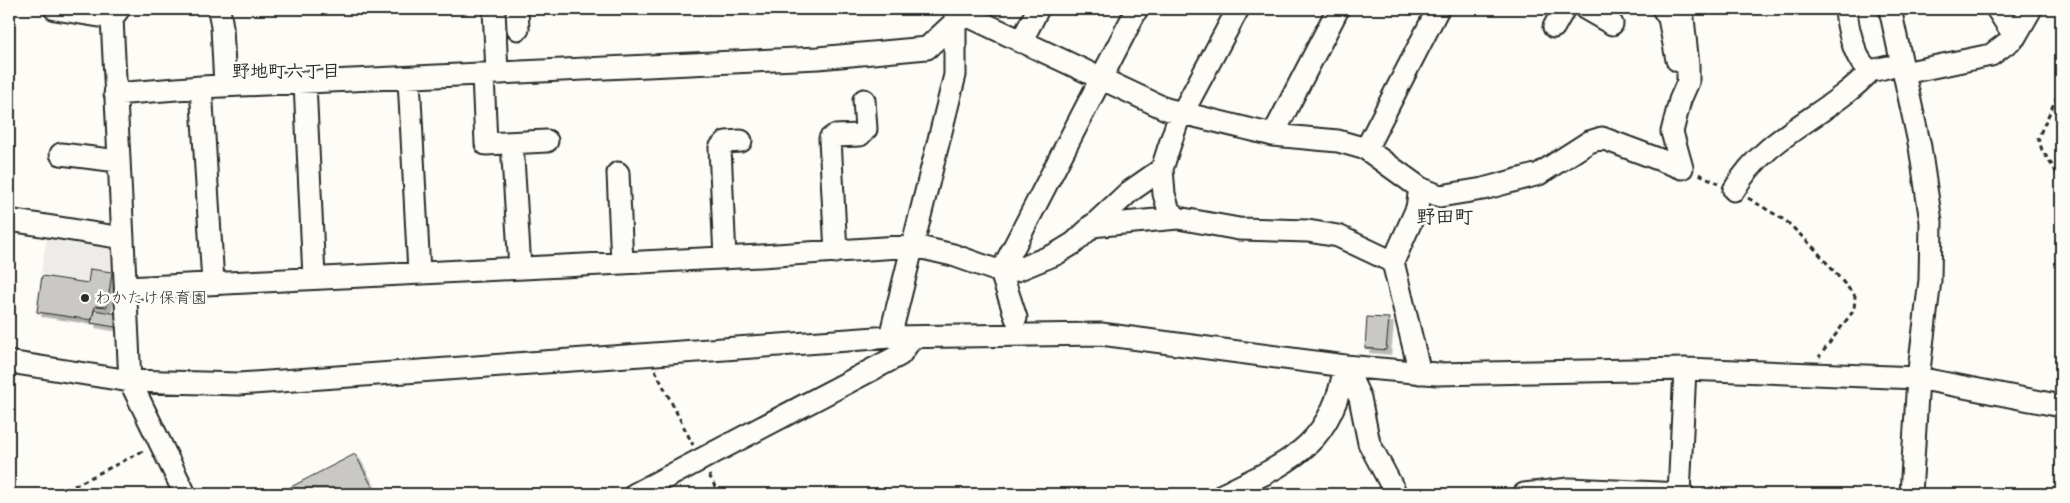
<svg xmlns="http://www.w3.org/2000/svg" width="2070" height="503" viewBox="0 0 2070 503" font-family="Kalam,'Klee One',sans-serif">
  <defs>
    <filter id="shadow"><feDropShadow dx="4.5" dy="4.5" stdDeviation="0" flood-color="#0004"/></filter>
  </defs>
  <rect width="100%" height="100%" fill="#fdfcf7"/>
  <filter id="ink" filterUnits="userSpaceOnUse"><feTurbulence type="fractalNoise" baseFrequency=".02" numOctaves="2"/><feDisplacementMap in="SourceGraphic" scale="10" xChannelSelector="R" yChannelSelector="G"/><feConvolveMatrix kernelMatrix="1 2 1 2 8 2 1 2 1" color-interpolation-filters="sRGB"/></filter>
  <g filter="url(#ink)">
    <path fill="#edece8" d="M47,236l67,7 5,85 -82,-13 -2,-3z"/>
    <path fill="#c9c8c4" stroke="#2b2b2b" filter="url(#shadow)" d="M90,269l22,3 -5,35 -12,-1 -3,14 -55,-8 5,-36 46,7z
      M94,310l24,4 -3,13 -24,-4z
      M1367,317l22,1 -3,32 -21,-2z
      M355,454l21,40h-99z"/>
    <g fill="none" stroke-linecap="round" stroke-linejoin="round">
      <g stroke="#2b2b2b" stroke-width="25">
        <path id="minor" d="M55,9l57,9
          M119,9l-7,9 18,363 55,113
          M219,9l3,18 3,59
          M494,9l3,64
          M517,9l1,20
          M1137,9l-136,263 16,-2 39,-16 18,-11 55,-51 33,-23
          M1238,9l-61,114 -9,27 -6,19 2,25 5,17 9,7 61,11 69,2 30,5 55,26 27,111
          M1586,9l26,15
          M1663,9l6,9 8,42 11,5 -6,-56
          M1846,9c1,16 8,50 22,60 4,3 14,-1 20,-2
          M1890,9l30,138 11,75 -1,58 -12,98 -7,116
          M1554,27l10,-18
          M2015,37l16,-28
          M1021,42l17,-33
          M1904,73l87,-18 24,-18 -18,-28
          M483,74l3,70 61,-3
          M409,79l10,194
          M305,83l9,195
          M201,87l12,196
          M115,94l86,-7 617,-29 109,-10 28,-26 13,-6 198,93 107,26 65,6 28,8 54,39 20,8 43,-7 56,-15 50,-32 13,-4 80,30
          M1273,135l65,-126
          M512,143l8,125
          M1366,149l72,-140
          M61,154l57,7
          M1682,168l-10,-36 8,-32 8,-18v-17
          M618,173l4,90
          M1734,190c31,-55 96,-75 137,-120
          M9,220l114,18
          M1091,226l87,-8
          M836,252l-6,-113 4,-3 26,-1 6,-6 -2,-29
          M725,258l-5,-110 6,-6 15,-1
          M1393,262l24,-54 3,-20
          M126,288l635,-32 153,-10 39,9 48,17 15,46
          M890,337l65,-262v-62
          M9,362l121,19 109,3 651,-47 211,-3 244,32 92,8 248,-5 233,9 143,28
          M1345,366l15,32 9,45 27,51
          M635,494l265,-139 12,-17
          M1224,494c65,-32 108,-48 121,-128
          M1524,494l45,-5 114,5
          M1679,494l6,-125"/>
      </g>
      <path stroke="#2b2b2b" stroke-width="3" stroke-dasharray="5 4" stroke-linecap="butt" d="M2061,88l-23,50 4,12 19,29
        M1699,174l19,9
        M1748,198l38,23 28,27 41,48 -1,14 -35,47
        M655,370l38,75
        M709,475l10,19
        M58,494l87,-44"/>
      <use href="#minor" stroke="#fdfcf7" stroke-width="21"/>
    </g>
  </g>
  <circle fill="#2b2b2b" stroke="#fdfcf7" stroke-width="2" cx="85" cy="298" r="5"/>
  <g text-anchor="middle" dominant-baseline="central" stroke-width="5" stroke-linejoin="round" paint-order="stroke">
    <g font-size="16" fill="#2b2b2b" stroke="#fdfcf7" text-anchor="start">
      <text x="95" y="298">わかたけ保育園</text>
    </g>
    <g font-size="18" font-weight="bold" fill="#2b2b2b" stroke="#fdfcf7">
      <text x="286" y="72">野地町六丁目</text>
    </g>
    <g font-size="19" font-weight="bold" fill="#2b2b2b" stroke="#fdfcf7">
      <text x="1445" y="218">野田町</text>
    </g>
  </g>
  <rect width="2070" height="503" fill="none" stroke="#fdfcf7" stroke-width="30"/>
  <rect x="15" y="15" width="2040" height="473" fill="none" stroke="#2b2b2b" stroke-width="2" filter="url(#ink)"/>
</svg>
